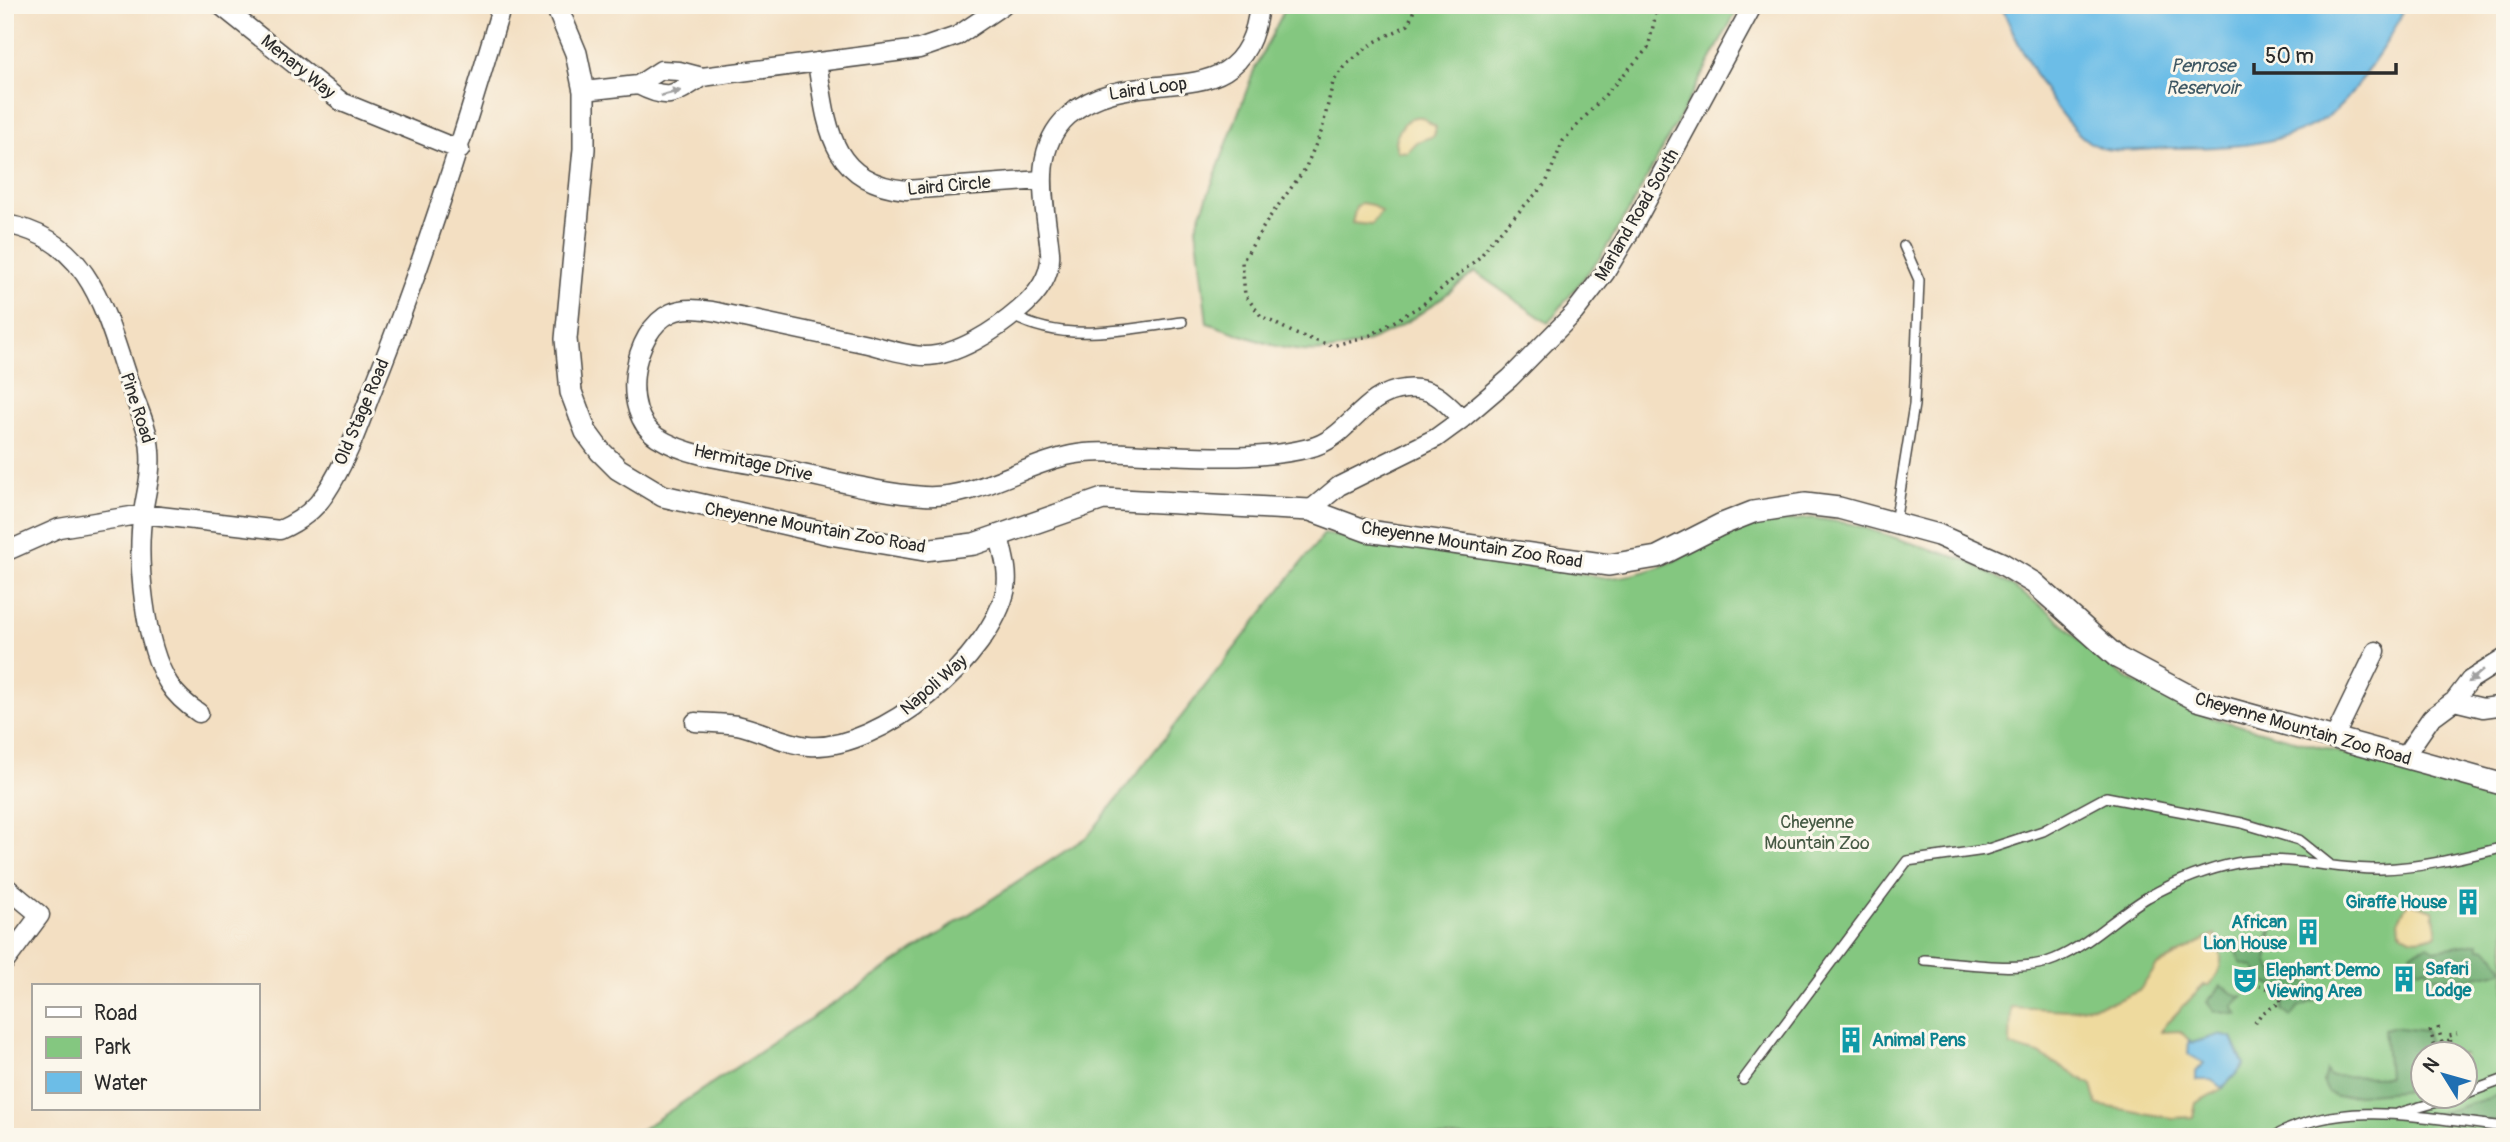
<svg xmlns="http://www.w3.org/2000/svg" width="2510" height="1142" viewBox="0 0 2510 1142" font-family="Pangolin,sans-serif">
  <rect width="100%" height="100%" fill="#fbf7ec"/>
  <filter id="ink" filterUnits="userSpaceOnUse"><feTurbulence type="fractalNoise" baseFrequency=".0143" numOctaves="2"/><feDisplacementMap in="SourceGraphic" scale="14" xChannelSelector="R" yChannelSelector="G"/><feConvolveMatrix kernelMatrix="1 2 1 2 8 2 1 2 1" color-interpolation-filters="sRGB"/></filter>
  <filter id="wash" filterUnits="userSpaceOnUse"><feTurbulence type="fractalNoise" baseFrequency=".00686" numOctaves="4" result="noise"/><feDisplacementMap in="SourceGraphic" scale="28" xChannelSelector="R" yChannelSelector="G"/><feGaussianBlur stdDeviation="1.57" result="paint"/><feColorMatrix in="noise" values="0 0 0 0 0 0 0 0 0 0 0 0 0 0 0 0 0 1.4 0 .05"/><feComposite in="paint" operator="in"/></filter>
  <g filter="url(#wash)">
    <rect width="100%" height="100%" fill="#f3dfc2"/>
    <path fill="#84c780" stroke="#587956" stroke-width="2" fill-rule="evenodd" d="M1287,5h453l-109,202 -30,49 -53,67 -73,-51c-55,44 -116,93 -191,76 -26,-6 -52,-17 -77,-25l-11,-96 59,-159z
      M1813,518l39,6 116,37 39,22 43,29 49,46 31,22 75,36 208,56 92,30v335h-1875l458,-301 236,-302 284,44c55,-4 78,-26 125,-46 25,-10 53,-11 80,-14zM2422,1054h42v42h-42z"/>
    <path fill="#6bac6e" stroke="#4b6c4c" stroke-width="2" d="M2273,923l-6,38 7,13 39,11 4,15 -19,7 -7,10 -9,-7 4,-13 -4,-8 -20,-8 -8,-14 -14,-4 -3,-13h-5l-2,-7 6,-3 28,12z
      M2478,943l1,5c13,0 20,10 25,22 -25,9 -49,9 -75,7l-1,-10 -9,3 -8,-10v-7l16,-7 7,4z
      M2221,986l18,11 5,-1 -11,11 5,8 -24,-4 -7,-9z
      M2391,1027l35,4 6,23h-10v35l-86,8 -8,-5 -5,-10 3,-11 4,5 58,1 -4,-48z
      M2505,1093v29l-71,-7z"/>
    <path fill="#eeda9e" stroke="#8c8264" stroke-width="2" d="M1421,117l15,10 -2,9 -18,6 -9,10 -10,-1 -2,-10c5,-13 11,-26 26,-24z
      M1361,203l11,2 9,7 -9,13 -20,-2 4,-16z
      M2408,902l25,8 4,24c-16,5 -24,9 -37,-3l-1,-11z
      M2215,934c8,21 10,34 -6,51h-5c-9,10 -40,39 -43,47l19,-1 12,12 27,-8 13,3 12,27 -21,23 -27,15 -3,14 -21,1 -75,-13 -5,-20 -53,-31 -29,-8 1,-39 58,3 44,-8 26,-11 18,-25z"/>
    <path fill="#6cbde7" stroke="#4c7489" stroke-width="2" d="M2001,5h404c-8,23 -20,40 -34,60 -11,17 -23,36 -40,49 -46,34 -109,34 -163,34 -21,1 -56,7 -74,-3 -37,-20 -77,-102 -93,-140z
      M2219,1035l13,3 12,27 -21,23 -12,-8h-15v-8l8,-9 -16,-9 1,-14 3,3z"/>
  </g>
  <g filter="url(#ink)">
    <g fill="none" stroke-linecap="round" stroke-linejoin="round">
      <g stroke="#494642" stroke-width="12">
        <path id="service" d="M1013,316c52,28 113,13 169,6
          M1895,523l19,-118 5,-125 -15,-34
          M1924,960c37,2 96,14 131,-1 35,-15 61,-43 93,-62 27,-15 59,-28 89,-34 48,-9 95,7 143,6 42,-1 84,-12 125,-22
          M1743,1080l164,-219 78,-11 58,-19 63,-34 136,26 57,17 30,24
          M2464,1094l41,-15
          M2399,1113l59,-17
          M2273,1137c71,-40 155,-18 232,-10"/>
      </g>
      <g stroke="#494642" stroke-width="21">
        <path id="minor" d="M220,5l122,97 118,48
          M1259,5c-12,121 -124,51 -191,111 -39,35 -22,91 -18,136 2,24 -13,43 -31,58 -23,20 -62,46 -94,46 -19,0 -43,-9 -62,-13 -50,-10 -100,-21 -151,-32 -14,-2 -28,-4 -41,2 -39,18 -52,99 -14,124 36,23 90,25 132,34 45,9 90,22 135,25 52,3 98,-31 147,-41 24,-5 50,-2 74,-1 53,2 112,7 164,-6 40,-9 53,-55 96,-59 27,-3 40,12 57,30
          M817,62c10,63 12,120 89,128l135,-10
          M638,85c31,16 36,10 64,-8
          M584,91l54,-6 23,-15 18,1 23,6 217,-28 38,-13 46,-31
          M5,224c84,14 100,87 123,156 7,22 21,48 22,71 2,23 -4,40 -7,62 -7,45 1,132 26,171 8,13 18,21 30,29
          M1310,510l29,-24 97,-48 26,-19 48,-41 64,-65 31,-40 26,-43 122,-225
          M5,552l54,-24 84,-14 137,16c18,-8 34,-19 45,-36 25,-37 39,-85 56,-126 47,-119 85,-240 121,-363
          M2454,701l29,7 22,-3
          M695,722c14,1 29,1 42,3 24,5 47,19 72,21 72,5 183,-89 197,-158 3,-17 -3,-34 -7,-52
          M2334,738l42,-87
          M2404,757l27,-39 23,-17 16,-21 35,-22
          M5,886l35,29 -35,47"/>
      </g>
      <g stroke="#494642" stroke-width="24">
        <path id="tertiary" d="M556,5l20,48 8,38v58l-18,190 5,53 15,40 14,19 18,18 45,27 167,38 94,16 50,-6 129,-45 207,11 57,21 242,34 48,-8 63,-32 33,-13 52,-8 34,4 99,27 63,28 33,20 84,75 79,42 308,85"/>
      </g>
      <path stroke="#494642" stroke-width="3.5" stroke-dasharray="2 5" stroke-linecap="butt" d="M1416,5l-8,20 -35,18 -26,21 -14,18 -11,48 -17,39 -36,49 -27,44 3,33 16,21 35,18 36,12 39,-11 51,-30 59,-49 11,-16 54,-57 17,-42 85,-93 10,-43
        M2255,1023l6,-9 20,-12 -2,-9 -19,-7
        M2438,1027l4,15 8,-2
        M2430,1030l7,24 16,-5 -4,-13 8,-2
        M2380,1137l2,-5"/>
      <use href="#service" stroke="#fff" stroke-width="9"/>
      <use href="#minor" stroke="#fff" stroke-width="18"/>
      <use href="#tertiary" stroke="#fff" stroke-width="21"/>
    </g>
    <defs><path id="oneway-solid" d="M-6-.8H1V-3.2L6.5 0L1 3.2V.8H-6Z" transform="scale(1.75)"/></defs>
    <g fill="#a0a0a0">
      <use href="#oneway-solid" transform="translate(671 93) rotate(-14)"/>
      <use href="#oneway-solid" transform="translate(2476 676) rotate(140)"/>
    </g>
  </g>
  <defs>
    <g id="building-bare" transform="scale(2.1)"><path d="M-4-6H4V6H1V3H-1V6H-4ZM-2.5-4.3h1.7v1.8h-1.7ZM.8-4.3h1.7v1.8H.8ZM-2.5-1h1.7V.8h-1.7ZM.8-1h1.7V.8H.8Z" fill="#0f9aa8" stroke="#fbf7ec" stroke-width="2.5" paint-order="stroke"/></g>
    <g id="theatre-bare" transform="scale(2.1)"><path d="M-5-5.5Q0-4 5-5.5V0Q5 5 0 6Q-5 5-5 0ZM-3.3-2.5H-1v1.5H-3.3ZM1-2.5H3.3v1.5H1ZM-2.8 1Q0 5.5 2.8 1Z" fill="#0f9aa8" stroke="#fbf7ec" stroke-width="2.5" paint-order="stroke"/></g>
  </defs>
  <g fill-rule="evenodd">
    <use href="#building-bare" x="2468" y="902"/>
    <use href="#building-bare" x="2308" y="932"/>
    <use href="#building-bare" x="2404" y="979"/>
    <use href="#theatre-bare" x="2245" y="980"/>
    <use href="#building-bare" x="1851" y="1040"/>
  </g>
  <g text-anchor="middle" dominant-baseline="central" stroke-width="6" stroke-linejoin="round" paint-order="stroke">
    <g font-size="18" fill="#2b2b2b" stroke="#fbf7ec">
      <text transform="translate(298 67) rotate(39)">Menary Way</text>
      <text transform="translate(1148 89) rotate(-8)">Laird Loop</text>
      <text transform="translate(949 186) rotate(-5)">Laird Circle</text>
      <text transform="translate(1637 215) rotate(-60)">Marland Road South</text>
      <text transform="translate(137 408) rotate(72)">Pine Road</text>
      <text transform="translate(362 412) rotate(-67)">Old Stage Road</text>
      <text transform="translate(753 463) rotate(12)">Hermitage Drive</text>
      <text transform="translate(815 528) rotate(10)">Cheyenne Mountain Zoo Road</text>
      <text transform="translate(1472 545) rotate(9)">Cheyenne Mountain Zoo Road</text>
      <text transform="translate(934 685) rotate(-41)">Napoli Way</text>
      <text transform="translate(2303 729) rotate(16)">Cheyenne Mountain Zoo Road</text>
    </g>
    <g font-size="18" fill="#465a44" stroke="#fbf7ec">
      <text x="1817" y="822">Cheyenne<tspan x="1817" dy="21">Mountain Zoo</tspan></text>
    </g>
    <g font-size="18" font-weight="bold" fill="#0d838f" stroke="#fbf7ec" text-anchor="start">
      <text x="2447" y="902" text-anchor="end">Giraffe House</text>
      <text x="2287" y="922" text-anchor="end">African<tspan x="2287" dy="21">Lion House</tspan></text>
      <text x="2425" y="969">Safari<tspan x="2425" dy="21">Lodge</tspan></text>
      <text x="2266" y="970">Elephant Demo<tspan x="2266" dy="21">Viewing Area</tspan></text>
      <text x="1872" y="1040">Animal Pens</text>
    </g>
    <g font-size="19" font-style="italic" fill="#3e5763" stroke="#fbf7ec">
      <text x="2203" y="66">Penrose<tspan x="2203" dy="22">Reservoir</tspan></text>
    </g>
  </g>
  <rect width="2510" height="1142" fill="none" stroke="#fbf7ec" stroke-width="28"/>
  <rect x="32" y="984" width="228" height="126" fill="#fbf7ec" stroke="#a8a59f" stroke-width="2"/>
  <rect x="46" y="1007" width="35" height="10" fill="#ffffff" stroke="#a8a59f" stroke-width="2"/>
  <text x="94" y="1020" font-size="21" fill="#2b2b2b">Road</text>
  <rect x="46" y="1037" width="35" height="21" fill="#84c780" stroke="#a8a59f" stroke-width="2"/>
  <text x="94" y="1054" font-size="21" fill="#2b2b2b">Park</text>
  <rect x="46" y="1072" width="35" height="21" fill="#6cbde7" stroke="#a8a59f" stroke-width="2"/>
  <text x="94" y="1090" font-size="21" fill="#2b2b2b">Water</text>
  <g transform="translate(2444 1075) rotate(307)"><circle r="33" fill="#fbf7ec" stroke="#a8a59f" stroke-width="2"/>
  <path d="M0-5L12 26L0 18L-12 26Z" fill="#1f6fb2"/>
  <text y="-10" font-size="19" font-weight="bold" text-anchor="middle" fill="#2b2b2b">N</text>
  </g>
  <path d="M2254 63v10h142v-10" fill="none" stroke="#2b2b2b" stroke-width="3.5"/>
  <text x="2265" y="63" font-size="21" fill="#2b2b2b" stroke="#fbf7ec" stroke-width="5" paint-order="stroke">50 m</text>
</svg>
